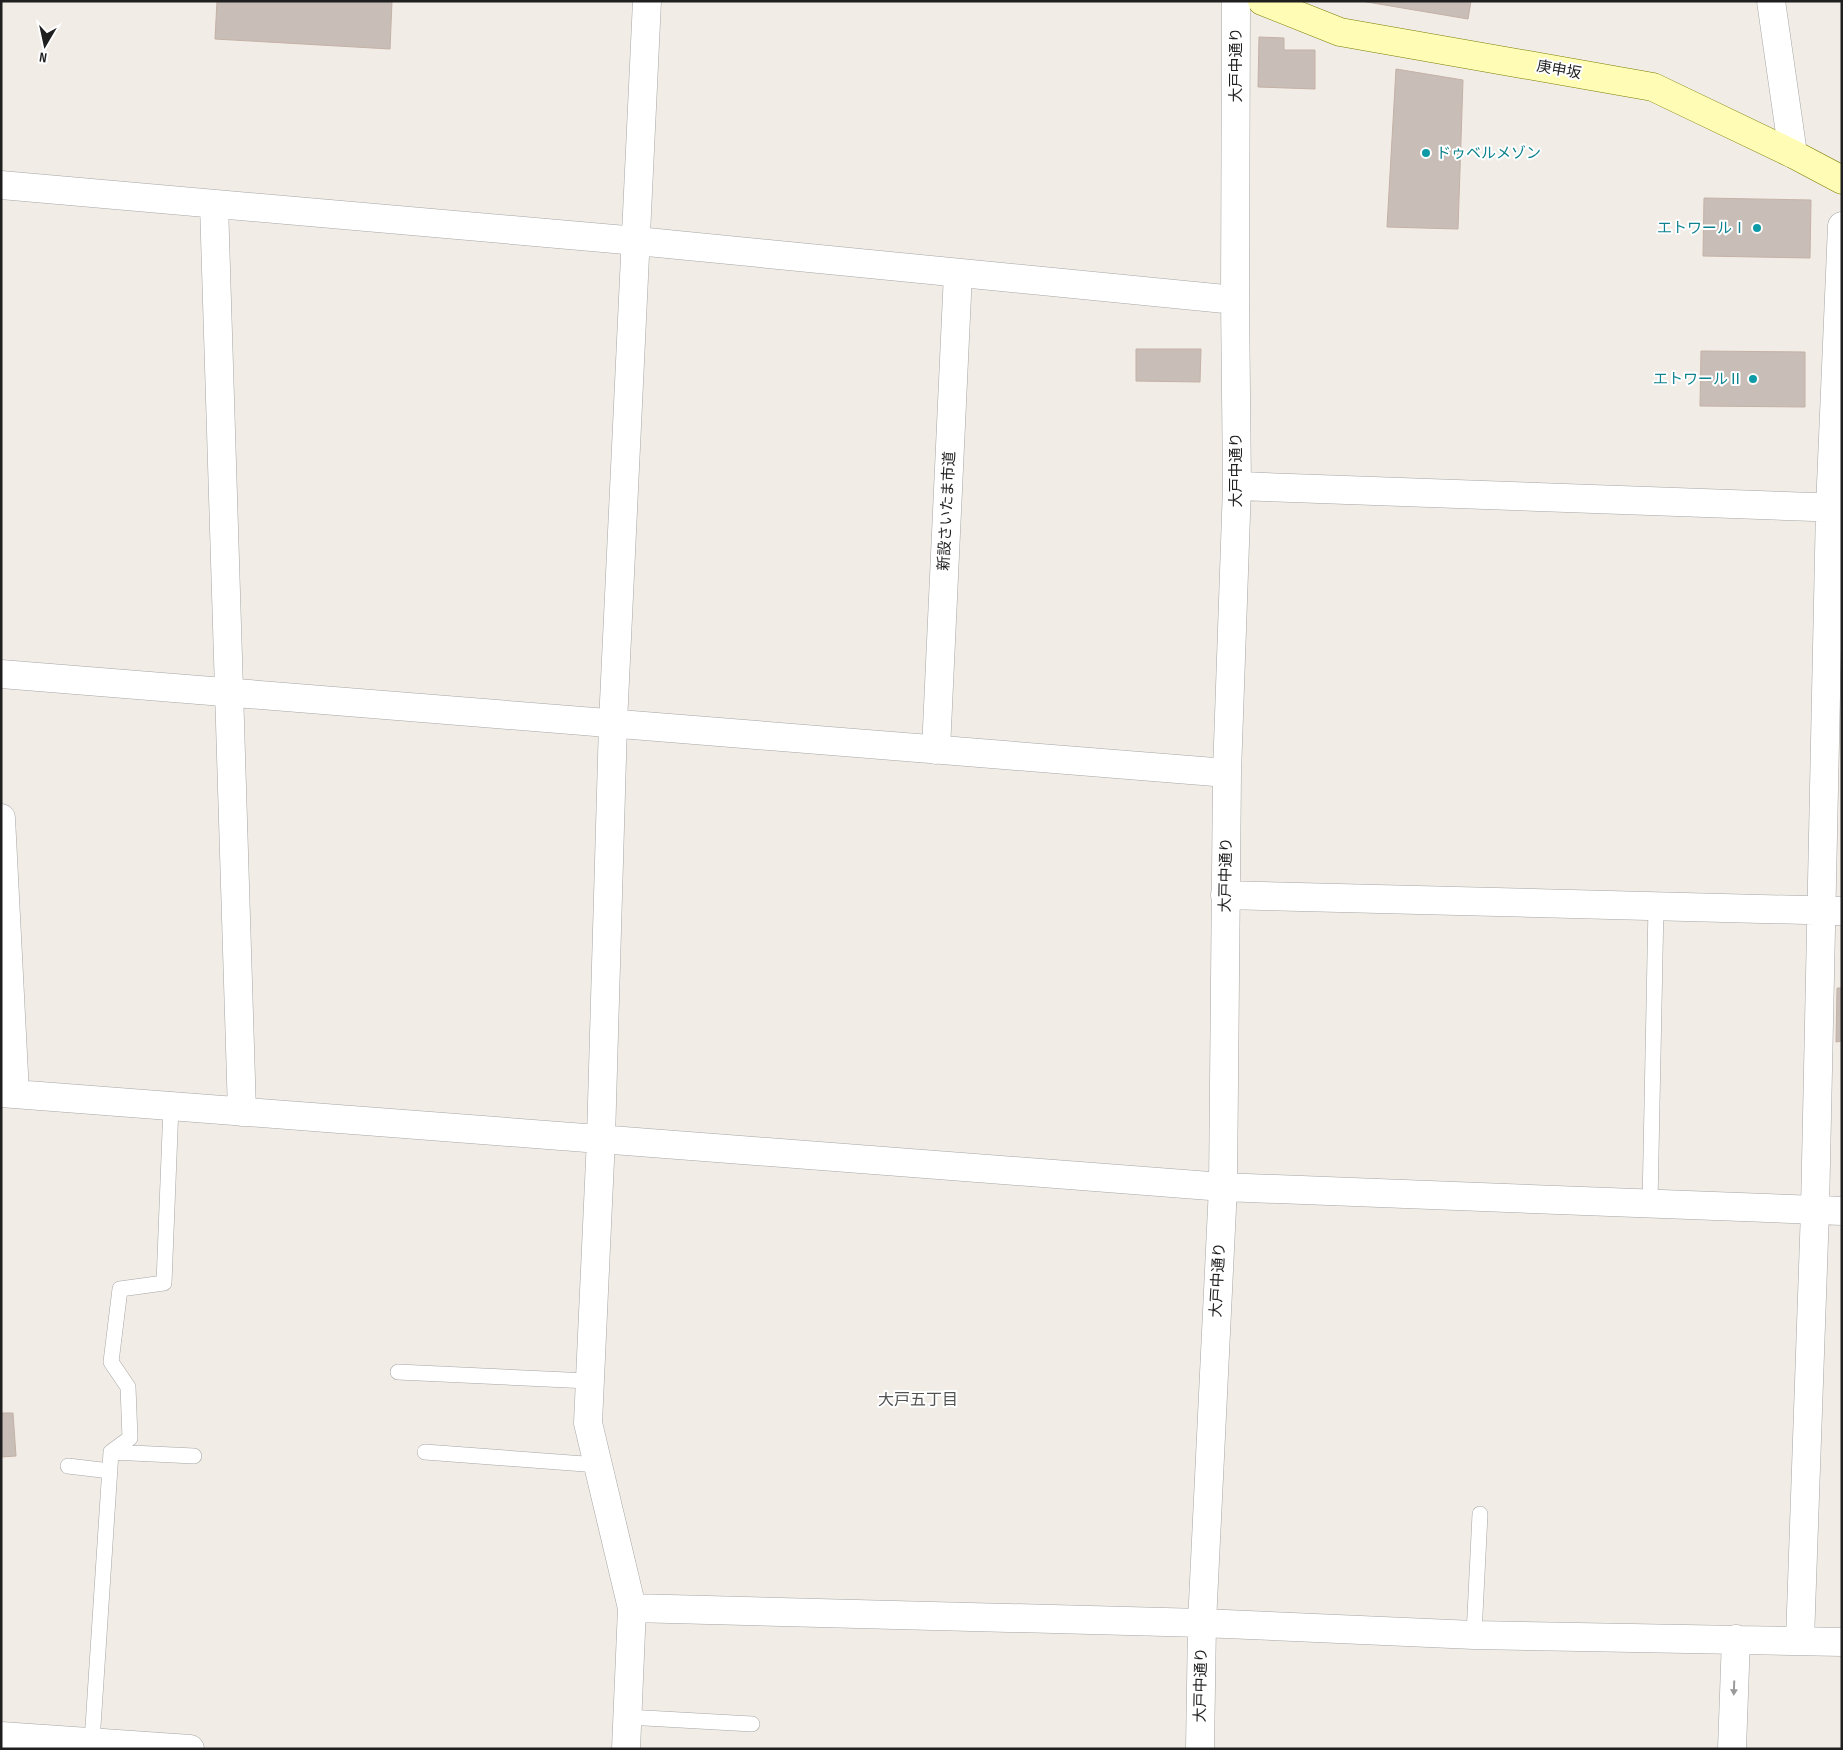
<svg xmlns="http://www.w3.org/2000/svg" width="1843" height="1750" viewBox="0 0 1843 1750" font-family="'Sofia Sans Condensed','Noto Sans JP',sans-serif">
  <rect width="100%" height="100%" fill="#f1ece5"/>
  <path fill="#c9bdb8" stroke="#c4b1a6" d="M217,1h175l-2,48 -175,-10z
    M1361,1h110l-3,18z
    M1259,37l25,1v12h31v39l-57,-2z
    M1396,69l67,11 -5,149 -71,-2z
    M1704,198l107,2 -1,58 -107,-2z
    M1136,349h65l-1,33 -64,-1z
    M1701,351l104,1v55l-105,-1z
    M1837,988h5v53l-6,1z
    M1,1413h12l3,43 -15,1z"/>
  <g fill="none" stroke-linecap="round" stroke-linejoin="round">
    <g stroke="#a6a6a6" stroke-width="16">
      <path id="lane" d="M1650,1204l6,-298
        M398,1372l191,9
        M111,1452l19,-14 -2,-51 -17,-25 9,-73 44,-6 7,-177
        M111,1452l83,4
        M425,1452l173,13
        M68,1466l42,5
        M1474,1635l6,-121
        M627,1717l125,7
        M92,1742l19,-290"/>
    </g>
    <g stroke="#a6a6a6" stroke-width="29">
      <path id="street" d="M1771,1l22,153
        M1,185l636,56 598,59
        M214,204l28,908
        M1237,486l605,22
        M1,674l1226,99
        M936,750l22,-477
        M1,818l14,276
        M1225,895l617,16
        M1,1093l1222,94 619,24
        M632,1608l570,15 272,12 368,7
        M1800,1640l15,-430 15,-702 12,-282
        M1,1736l189,13
        M626,1749l6,-141 -44,-185 13,-285 12,-415 34,-722
        M1200,1749l2,-126 21,-436 4,-414 10,-287 -2,-186 1,-299
        M1732,1749l4,-110"/>
    </g>
    <g stroke="#7a7d00" stroke-width="29">
      <path id="secondary" d="M1262,1l78,31 313,55 140,67 49,26"/>
    </g>
    <use href="#lane" stroke="#fff" stroke-width="15"/>
    <use href="#street" stroke="#fff" stroke-width="28"/>
    <use href="#secondary" stroke="#fffcb5" stroke-width="28"/>
  </g>
  <defs><path id="oneway-solid" d="M-6-.8H1V-3.2L6.5 0L1 3.2V.8H-6Z" transform="scale(1.25)"/></defs>
  <use fill="#9a9a9a" href="#oneway-solid" transform="translate(1734 1688) rotate(92)"/>
  <g fill="#0f9aa8" stroke="#fff" stroke-width="2">
    <circle cx="1426" cy="153" r="5"/>
    <circle cx="1757" cy="228" r="5"/>
    <circle cx="1753" cy="379" r="5"/>
  </g>
  <g text-anchor="middle" dominant-baseline="central" stroke-width="4" stroke-linejoin="round" paint-order="stroke">
    <g font-size="15" fill="#1f1f1f" stroke="#fff">
      <text transform="translate(1236 65) rotate(-90)">大戸中通り</text>
      <text transform="translate(1559 70) rotate(10)">庚申坂</text>
      <text transform="translate(1236 470) rotate(-90)">大戸中通り</text>
      <text transform="translate(947 511) rotate(-87)">新設さいたま市道</text>
      <text transform="translate(1226 875) rotate(-89)">大戸中通り</text>
      <text transform="translate(1218 1280) rotate(-87)">大戸中通り</text>
      <text transform="translate(1201 1685) rotate(-89)">大戸中通り</text>
    </g>
    <g font-size="15" fill="#0d838f" stroke="#fff" text-anchor="end">
      <text x="1436" y="153" text-anchor="start">ドゥベルメゾン</text>
      <text x="1747" y="228">エトワールⅠ</text>
      <text x="1743" y="379">エトワールⅡ</text>
    </g>
    <g font-size="16" fill="#525252" stroke="#fff">
      <text x="918" y="1400">大戸五丁目</text>
    </g>
  </g>
  <rect width="1843" height="1750" fill="none" stroke="#1f1f1f" stroke-width="5"/>
  <g transform="translate(45 45) rotate(189)" stroke="#ffffff" stroke-width="4" paint-order="stroke">
  <path d="M0-4L9 19L0 12L-9 19Z" fill="#1f1f1f"/>
  <text y="-8" font-size="14" font-weight="bold" text-anchor="middle" fill="#1f1f1f">N</text>
  </g>
</svg>
